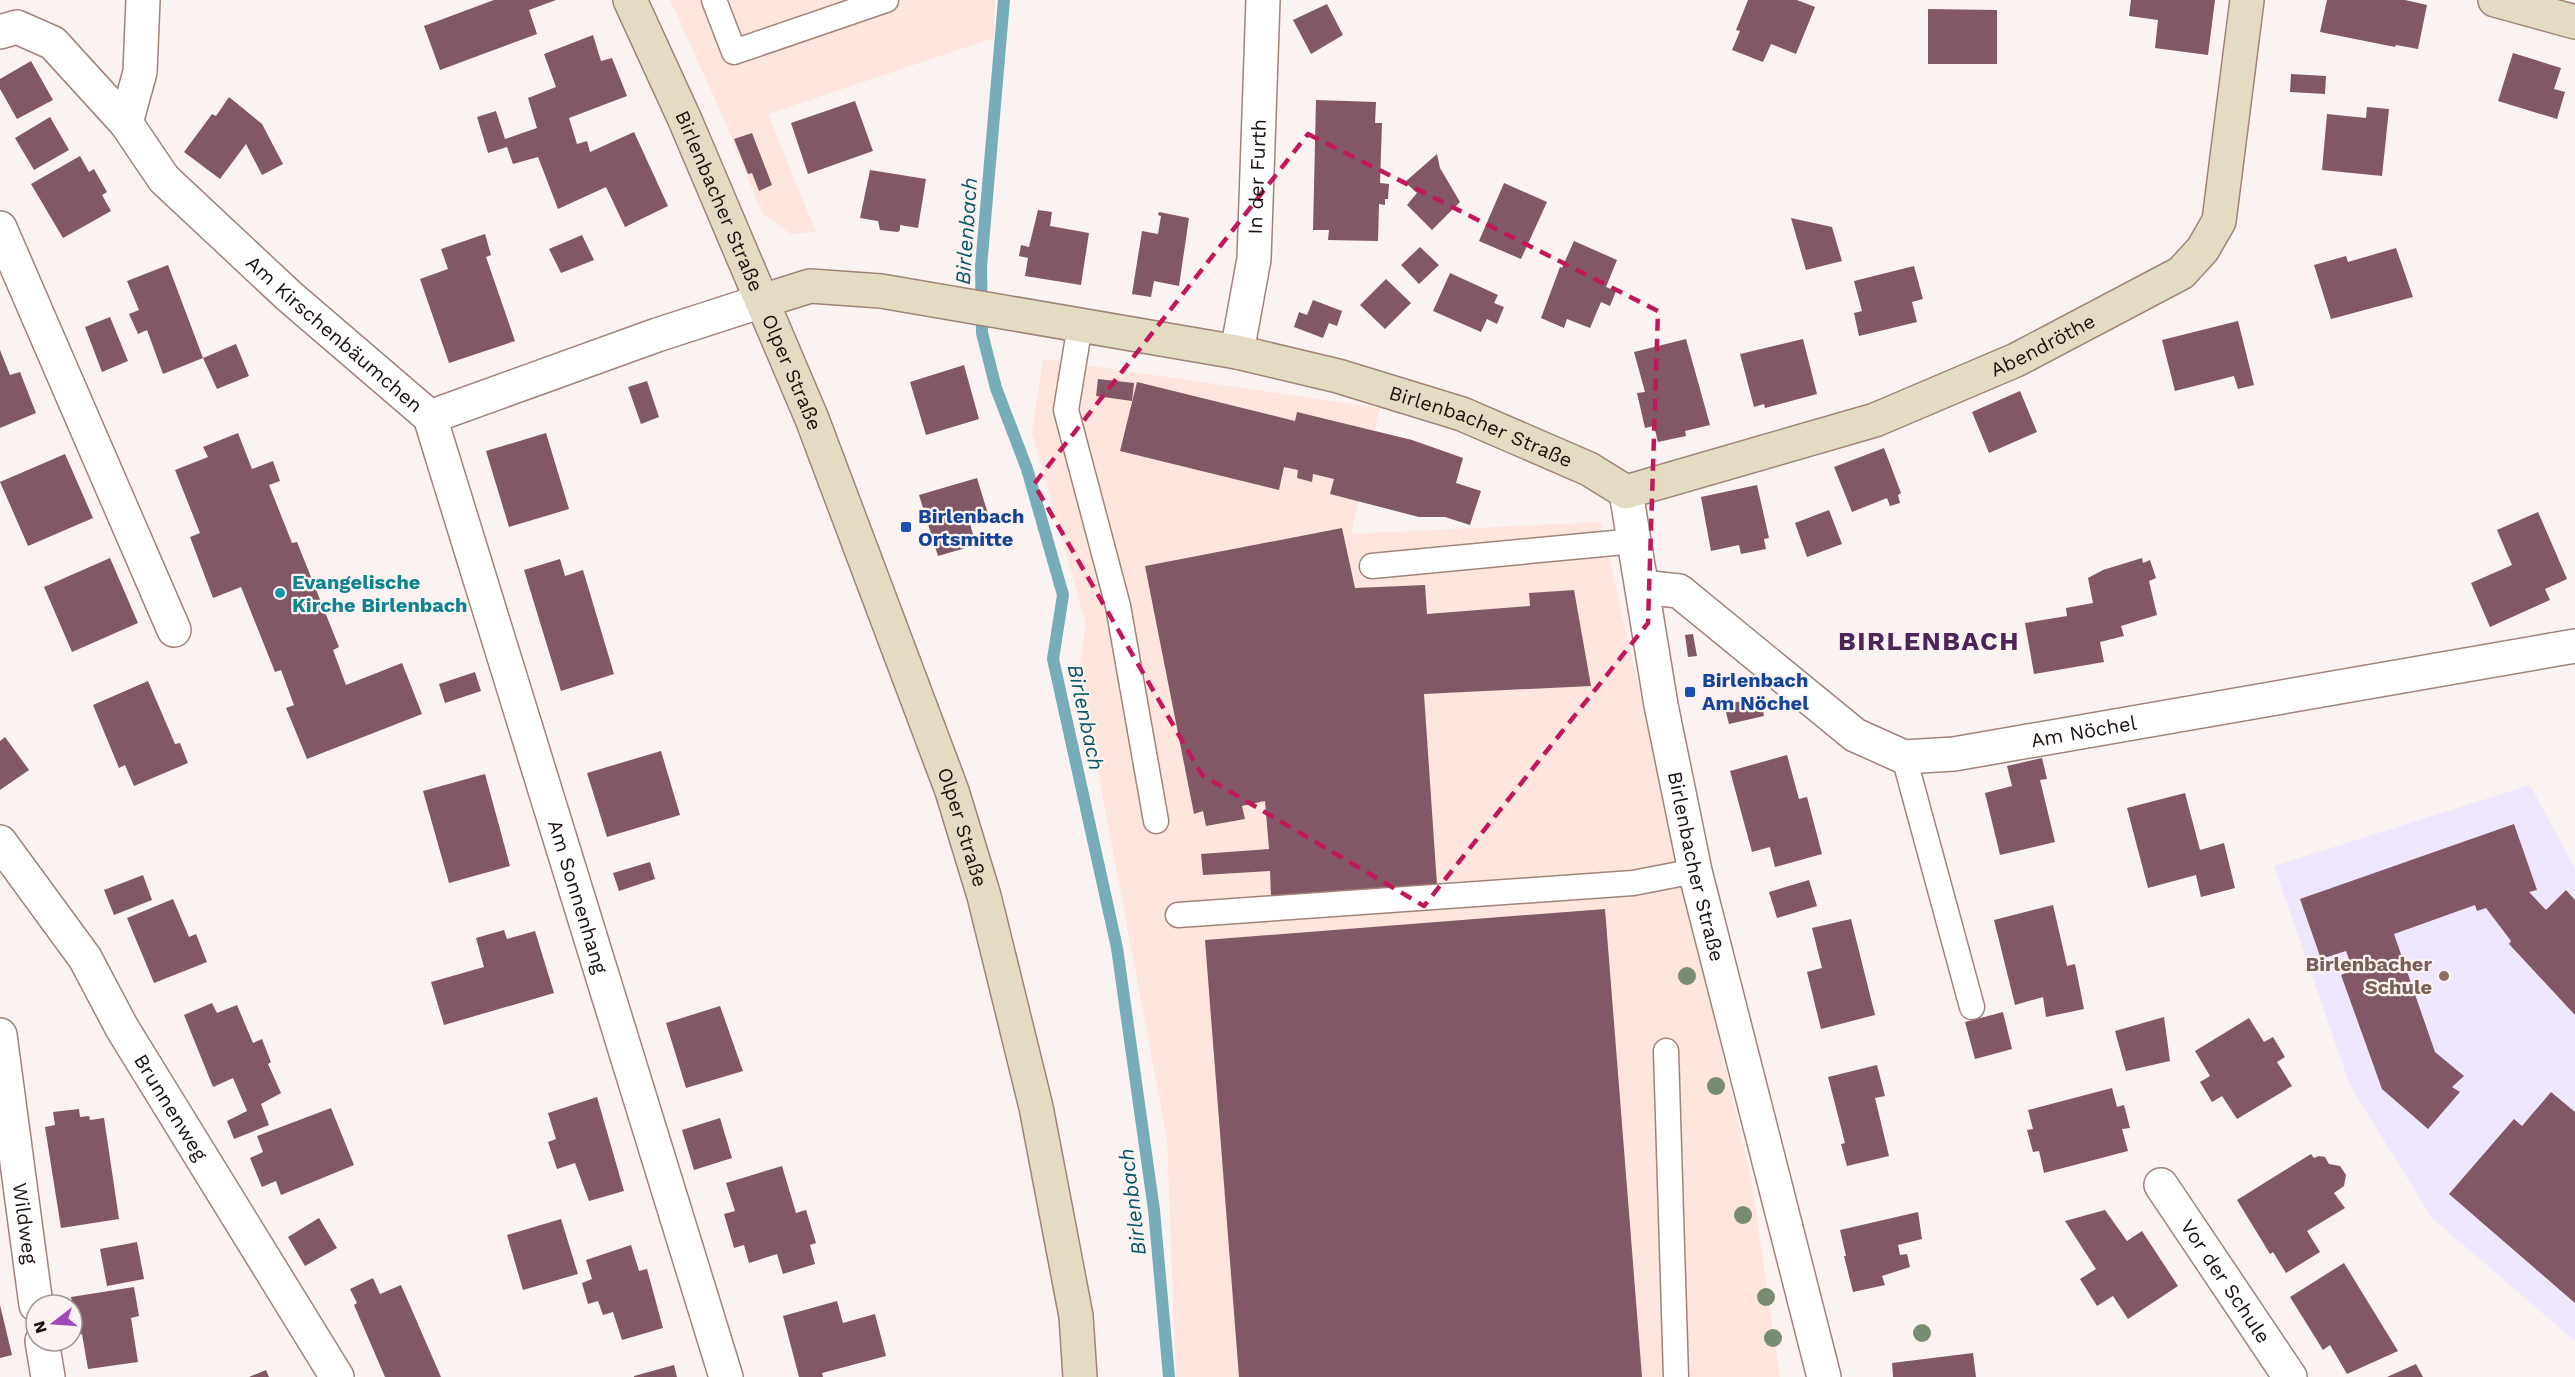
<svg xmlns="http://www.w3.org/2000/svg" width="2575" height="1377" viewBox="0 0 2575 1377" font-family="'Work Sans',sans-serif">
  <rect width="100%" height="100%" fill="#faf3f1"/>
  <path fill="#fee5de" d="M670,0h325l-1,38 -226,76 48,118 -25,2 -29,-21 -38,-94z
    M1043,359l337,49 -29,126 250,-12 151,662 28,193h-604l-9,-238 -88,-469 7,-46 -54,-191z"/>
  <path fill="#eee7fd" d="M2530,785l45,83v473l-143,-123 -82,-133 -76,-219z"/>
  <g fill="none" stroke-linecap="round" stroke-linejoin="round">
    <path stroke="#77adb9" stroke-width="12" d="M1004,0l-23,267 1,66 14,55 31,81 36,126 -10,64 64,289 37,262 15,167"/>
  </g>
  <path fill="#825866" d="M494,0h62l-27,10 8,24 -97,36 -16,-44z
    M1748,0h49l18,7 -19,47 -25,-10 -8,18 -31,-12 8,-19 -4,-1z
    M2131,0h84l-7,55 -53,-7 3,-28 -29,-4z
    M2327,0h78l22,5 -9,44 -22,-4 -1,2 -75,-15z
    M1327,4l16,31 -32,19 -18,-34z
    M1928,9l69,1v54h-69z
    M593,35l8,26 11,-3 15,38 -58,22 8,26 10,-3 3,11 44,-20 34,74 -43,21 -19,-40 -48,22 -20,-52 -25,7 -6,-17 -19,6 -11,-36 19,-6 9,28 32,-11 -9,-30 28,-11 -12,-33z
    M2513,53l48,15 -7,21 11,3 -8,27 -59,-18z
    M31,61l22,39 -36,19 -17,-30v-10z
    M2291,74l35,2 -1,18 -35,-2z
    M229,97l33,27 21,40 -21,11 -16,-31 -26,35 -36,-27 28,-38 4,2z
    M1316,100l60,2 -1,21h7l-2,60 9,1 -1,15h-3v6l-6,-1 -1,37 -50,-1 1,-10h-16z
    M855,101l18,50 -65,23 -17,-51z
    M2367,107l22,2 -7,67 -60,-6 5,-56 39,4z
    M50,117l19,33 -35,20 -19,-32z
    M752,133l20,52 -13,6 -7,-18 -4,1 -14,-35z
    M1437,154l3,14 20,34 -28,28 -25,-25 10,-12 -12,-11z
    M80,156l9,16 5,-3 13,23 -5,3 9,16 -48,27 -32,-54z
    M870,170l56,9 -8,49 -18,-3v5l-2,2 -18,-2 -2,-9 -18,-3z
    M1504,183l43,19 -26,57 -42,-18z
    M1038,210l14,2 -2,14 39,7 -8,52 -56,-9 3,-18 -9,-2 2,-11 8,2z
    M1159,212l30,6 -10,68 -25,-5 -3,16 -19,-3 10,-63 16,3 3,-18 -3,-1z
    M1791,218l41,9 10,34 -36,9z
    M485,234l6,21 -5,2 29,84 -66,22 -29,-84 28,-10 -7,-20z
    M582,235l12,25 -33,13 -12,-24z
    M1574,241l43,19 -11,27 10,4 -6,15 -9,-4 -11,26 -23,-9 -3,9 -23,-10 19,-51 2,1z
    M1420,247l19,18 -20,19 -18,-19z
    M2396,248l17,49 -82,22 -17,-54 32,-9 2,6z
    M168,265l35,93 -40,16 -16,-44 -9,4 -9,-20 10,-4 -12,-29z
    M1914,266l9,33 -11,3 5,20 -58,14 -5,-23 8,-2 -8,-30z
    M1450,273l48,22 -4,8 10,4 -7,17 -10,-5 -6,13 -48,-21z
    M1386,279l25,24 -26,26 -25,-24z
    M1313,300l29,11 -5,15 -8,-3 -6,15 -29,-11 5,-15 8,3z
    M110,317l18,44 -26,11 -17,-45z
    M2238,321l16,64 -16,4 -4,-13 -59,15 -13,-51z
    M1686,339l24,86 -25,6 1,5 -28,6 -4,-16 -9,2 -8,-35 8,-1 -11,-40z
    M1803,339l14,55 -52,14 -1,-4 -10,3 -14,-53z
    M236,344l13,32 -32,13 -14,-31z
    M0,350l10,25 10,-3 16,41 -36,15z
    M964,365l15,54 -53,16 -16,-53z
    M1098,379l36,4 -2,18 -36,-5z
    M647,381l12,36 -18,7 -13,-37z
    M1137,382l158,39 2,-9 115,28 51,18 -7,25 25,8 -11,34 -25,-8h-26l-89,-23 4,-15 -21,-5 -1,8 -15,-4 1,-8 -14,-3 -5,23 -159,-39z
    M2020,391l17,41 -48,21 -17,-41z
    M238,433l14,36 21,-8 7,20 -11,4 23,58 5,-1 42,105 -6,3 13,35 56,-22 20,51 -115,45 -21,-51 8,-3 -13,-35 -6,2 -34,-85 -28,11 -23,-61 10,-4 -25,-63 33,-13 -5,-10z
    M546,433l23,76 -60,18 -23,-76z
    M1884,448l17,45 -3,2 2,8 -10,3 -3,-8 -35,14 -18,-45z
    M65,454l28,64 -65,28 -28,-64z
    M977,478l11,36 -19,6 7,25 -38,11 -19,-61z
    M1757,485l12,53 -5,1 2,10 -25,5 -2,-9 -28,6 -10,-54z
    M1829,510l13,34 -35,13 -12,-34z
    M2538,512l29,67 -22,10 5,11 -60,27 -19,-44 41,-18 -15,-35z
    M1342,528l13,60 70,-3 2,29 103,-8 -1,-13 45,-3 17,96 -167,8 13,191 -166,12 -1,-26 -67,4 -2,-21 68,-5 -4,-48 -23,5 3,13 -39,7 -3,-15 -9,3 -49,-248z
    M110,558l28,65 -66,29 -28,-65z
    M2142,558l1,5 7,-3 6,18 -7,3 8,34 -36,11 3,10 -24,6 4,20 -70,12 -9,-51 42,-7 -1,-8 27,-5 -5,-25 15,-8z
    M560,559l5,17 18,-6 31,104 -53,17 -37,-121z
    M1693,634l4,22 -9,1 -3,-22z
    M475,672l6,19 -36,12 -6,-19z
    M148,681l27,63 5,-1 8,20 -54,23 -9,-21 -6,3 -26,-63z
    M1760,697l4,19 -35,8 -5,-19z
    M5,737l24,33 -29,20v-49z
    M661,751l19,64 -73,22 -20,-64z
    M1787,755l12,44 8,-2 15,57 -47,13 -5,-20 -18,5 -22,-81z
    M2042,758l5,21 -7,1 15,62 -55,13 -15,-62 27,-7 -5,-20z
    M485,774l25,92 -61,17 -26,-92z
    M2185,793l15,57 24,-7 11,45 -34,9 -5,-22 -48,13 -21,-80z
    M2514,824l23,66 -8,2 17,18 20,-20 9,10v115l-66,-71 2,-3 -25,-33 -9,3 -2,-6 -81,29 41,118 29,24 -12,11 8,5 -32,37 -46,-40 -41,-114 12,-5 -7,-19 -25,8 -21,-60z
    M650,862l5,17 -36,12 -6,-18z
    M143,875l9,25 -38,15 -10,-25z
    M1809,880l8,26 -40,12 -8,-26z
    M173,899l16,38 7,-3 11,28 -53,21 -27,-65z
    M2053,905l14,61 8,-2 9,45 -38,8 -3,-20 -28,8 -21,-85z
    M1605,909l37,468h-403l-34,-437z
    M1851,919l24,96 -54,14 -14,-57 15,-4 -10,-40z
    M504,930l3,9 28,-8 19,62 -110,32 -13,-43 53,-15 -8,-29z
    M212,1003l5,10 20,-8 16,38 9,-4 9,23 -3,2 13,29 -20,11 8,21 -35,14 -7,-18 20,-10 -14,-33 -20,9 -29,-72z
    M720,1006l23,65 -57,17 -20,-65z
    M2003,1012l9,37 -37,10 -10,-37z
    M2164,1017l6,44 -44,10 -11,-40z
    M2249,1018l15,24 9,-5 12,20 -8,5 15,24 -55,33 -15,-23 -10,6 -12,-20 10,-6 -15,-25z
    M1877,1065l8,31 -10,2 14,58 -42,10 -6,-22 4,-1 -17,-66z
    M2112,1088l5,19 7,-2 6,23 -8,1 6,22 -84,22 -5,-22 -6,1 -6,-22 6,-1 -5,-19z
    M2551,1092l24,20v191l-126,-109 65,-75 8,7z
    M597,1097l27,94 -35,10 -14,-38 -18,6 -9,-27 8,-3 -8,-26z
    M331,1108l23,57 -73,30 -5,-14 -14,6 -12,-29 13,-6 -6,-16z
    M79,1109l1,8 9,-1 1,4 14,-2 15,101 -58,9 -16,-101 10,-2 -2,-13z
    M720,1118l12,40 -38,12 -12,-40z
    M2311,1154l3,4 5,-2 6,1 4,7 11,2 6,9 -2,11 -10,7 11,15 -38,23 13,21 -34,21 -13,-21 -3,2 -33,-54z
    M782,1166l14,47 10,-3 10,33 -6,2 5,19 -32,10 -6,-20 -28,9 -5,-18 -10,3 -10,-34 11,-3 -9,-28z
    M2105,1210l22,31 15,-10 36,55 -50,33 -15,-23 -16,10 -17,-27 16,-10 -31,-48z
    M1918,1212l4,27 -24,6 2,10 7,-1 3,13 -28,9 3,9 -32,7 -9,-36h2l-6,-26z
    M319,1218l18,30 -32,18 -17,-29z
    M561,1219l17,55 -55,16 -16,-55z
    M137,1242l7,37 -37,7 -7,-37z
    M631,1245l8,26 8,-2 16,59 -41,12 -9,-28 -10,3 -5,-14 -10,3 -6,-21 10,-4 -6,-19z
    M2344,1263l54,88 -51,23 -17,-29 -7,5 -33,-53z
    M373,1278l7,16 21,-9 40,92h-56l-31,-72 3,-2 -7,-14z
    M134,1287l5,29 -8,2 7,44 -50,7 -6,-35 -5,1 -6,-38z
    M837,1301l6,22 32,-9 11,42 -64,17 1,4h-24l-16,-61z
    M0,1305l12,50 -12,3z
    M1973,1353l3,24h-83l-1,-14z
    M2416,1364l7,13h-36z
    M674,1365l3,12h-43v-1z
    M266,1370l3,7h-20z"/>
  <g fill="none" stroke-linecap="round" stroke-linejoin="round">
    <g stroke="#a18379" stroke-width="27">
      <path id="lane" d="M714,0l20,52 152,-52
        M1080,325l-14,85 52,196 38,215
        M1372,566l263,-25
        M1904,757l68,250
        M1178,915l455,-32 62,-12
        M1666,1051l10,326"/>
    </g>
    <g stroke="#a18379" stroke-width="36">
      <g id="street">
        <path id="s1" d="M143,0l-3,72 -14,51 38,56 125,117 141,121 227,-82 105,-34"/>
        <path d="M0,32l17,-5 36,16 73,80"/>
        <path d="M0,228l174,402"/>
        <path id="s2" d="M1237,352l17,-93 9,-259"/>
        <path id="s3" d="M430,417l296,960"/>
        <path id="s4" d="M1626,492l35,213 34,166 129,506"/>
        <path id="s5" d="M1642,587l37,4 176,144 49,22 50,-3 621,-108"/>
        <path id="s6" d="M0,842l85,116 37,70 215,349"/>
        <path id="s7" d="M0,1035l36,270"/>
        <path id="s8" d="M2161,1185l129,192"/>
        <path d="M42,1341l6,36"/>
      </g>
    </g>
    <g stroke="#a18379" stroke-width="36">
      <g id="secondary">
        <path id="s9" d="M630,0l55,120 127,299 140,372 32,105 52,211 40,209 4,61"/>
        <path d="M2495,0l80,22"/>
        <path id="s10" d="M762,301l48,-15 71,5 356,61 101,24 124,38 127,55 37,23 249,-72 141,-60 165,-87 22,-24 16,-28 28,-221"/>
      </g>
    </g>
    <use href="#lane" stroke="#fff" stroke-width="24"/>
    <use href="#street" stroke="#fff" stroke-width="33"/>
    <use href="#secondary" stroke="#e4dcc2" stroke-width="33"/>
  </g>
  <g fill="#778c70">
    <circle cx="1687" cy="976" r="9"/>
    <circle cx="1716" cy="1086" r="9"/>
    <circle cx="1743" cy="1215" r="9"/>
    <circle cx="1766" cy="1297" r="9"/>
    <circle cx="1922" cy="1333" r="9"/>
    <circle cx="1773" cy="1338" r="9"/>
  </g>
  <path fill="none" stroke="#c2185b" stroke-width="4.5" stroke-dasharray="12 8" stroke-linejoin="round" d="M1308,134l350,177 -10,312 -224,283 -222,-131 -168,-291z"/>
  <g fill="#1a4fb4" stroke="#faf3f1" stroke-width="2">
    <rect x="900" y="521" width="12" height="12" rx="3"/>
    <rect x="1684" y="686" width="12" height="12" rx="3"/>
  </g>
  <circle fill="#0f9aa8" stroke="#faf3f1" stroke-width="2" cx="280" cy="593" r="6"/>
  <circle fill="#8d6e63" stroke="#faf3f1" stroke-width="2" cx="2444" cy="976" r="6"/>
  <g text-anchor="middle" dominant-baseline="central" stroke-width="4.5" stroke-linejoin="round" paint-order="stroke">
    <g font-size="20" fill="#1b100d" stroke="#faf3f1">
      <text stroke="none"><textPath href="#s2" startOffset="177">In der Furth</textPath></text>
      <text stroke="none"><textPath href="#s9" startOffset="220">Birlenbacher Straße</textPath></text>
      <text stroke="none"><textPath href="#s1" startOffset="423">Am Kirschenbäumchen</textPath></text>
      <text stroke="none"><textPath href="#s10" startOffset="1341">Abendröthe</textPath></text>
      <text stroke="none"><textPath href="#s9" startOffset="406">Olper Straße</textPath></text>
      <text stroke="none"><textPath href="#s10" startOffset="738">Birlenbacher Straße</textPath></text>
      <text stroke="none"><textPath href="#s5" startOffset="500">Am Nöchel</textPath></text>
      <text stroke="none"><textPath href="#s9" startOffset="892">Olper Straße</textPath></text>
      <text stroke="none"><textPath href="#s4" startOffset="381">Birlenbacher Straße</textPath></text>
      <text stroke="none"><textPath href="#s3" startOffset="502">Am Sonnenhang</textPath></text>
      <text stroke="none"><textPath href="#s6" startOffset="316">Brunnenweg</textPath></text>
      <text stroke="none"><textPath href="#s7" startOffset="190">Wildweg</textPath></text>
      <text stroke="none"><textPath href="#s8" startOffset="116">Vor der Schule</textPath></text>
    </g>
    <g font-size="20" font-weight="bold" fill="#164399" stroke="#faf3f1" text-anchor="start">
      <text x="918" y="516">Birlenbach<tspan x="918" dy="23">Ortsmitte</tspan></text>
      <text x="1702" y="680">Birlenbach<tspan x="1702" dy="23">Am Nöchel</tspan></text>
    </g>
    <g font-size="20" font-weight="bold" fill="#0d838f" stroke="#faf3f1" text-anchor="start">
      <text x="292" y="582">Evangelische<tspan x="292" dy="23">Kirche Birlenbach</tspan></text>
    </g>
    <g font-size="20" font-weight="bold" fill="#785e54" stroke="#faf3f1" text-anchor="end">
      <text x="2432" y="964">Birlenbacher<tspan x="2432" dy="23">Schule</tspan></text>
    </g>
    <g font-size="21" font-style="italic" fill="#075664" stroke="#faf3f1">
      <text transform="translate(966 231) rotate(-86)">Birlenbach</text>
      <text transform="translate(1086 717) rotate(78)">Birlenbach</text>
      <text transform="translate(1132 1202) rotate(-97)">Birlenbach</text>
    </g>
    <g font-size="26" font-weight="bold" letter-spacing="1.5" fill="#4e2459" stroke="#faf3f1">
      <text x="1929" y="641">BIRLENBACH</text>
    </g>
  </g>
  <g transform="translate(54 1323) rotate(253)"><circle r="28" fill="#faf3f1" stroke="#a19896" stroke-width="1.5"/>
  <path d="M0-4.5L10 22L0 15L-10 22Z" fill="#a24bb8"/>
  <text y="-9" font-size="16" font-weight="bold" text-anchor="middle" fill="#1b100d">N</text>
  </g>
</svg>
